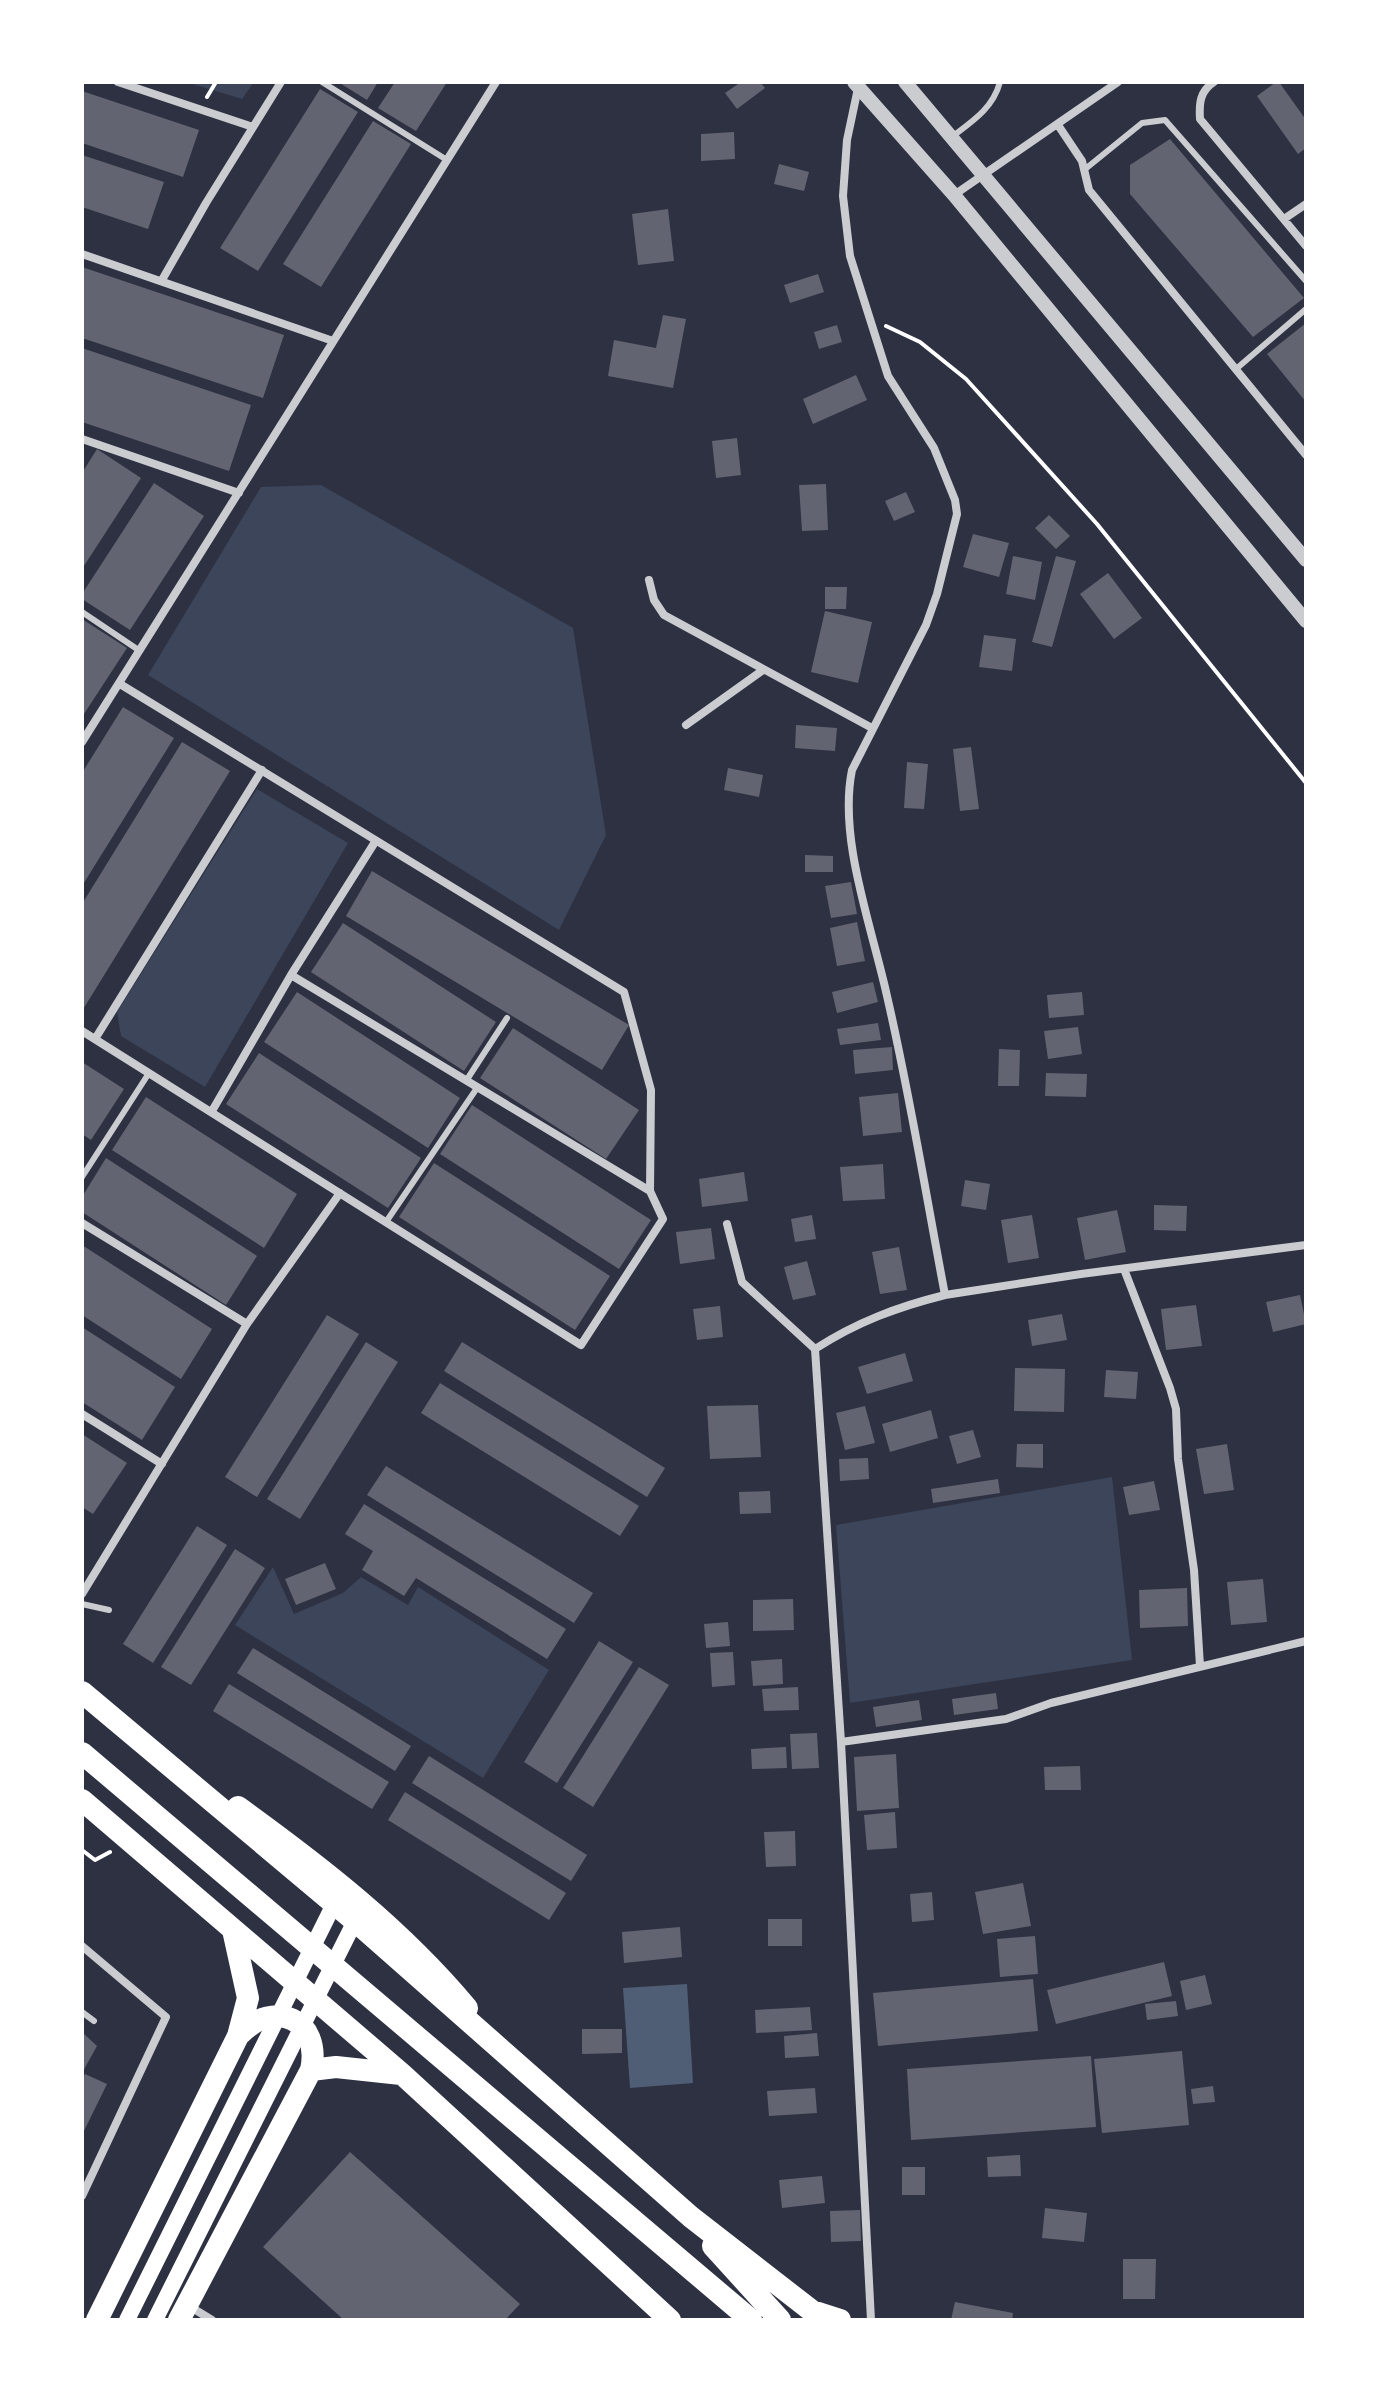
<svg xmlns="http://www.w3.org/2000/svg" width="1388" height="2402" viewBox="0 0 1388 2402" font-family="'Exo 2',sans-serif">
  <rect width="100%" height="100%" fill="#2d3142"/>
  <path fill="#3c4559" d="M186,82h68l-12,17z
    M321,485l252,143 33,207 -47,95 -411,-255 113,-188z
    M257,789l91,54 -143,244 -84,-51 -4,-24z
    M1112,1477l20,183 -282,43 -14,-178z
    M273,1567l21,47 49,-21 18,-16 47,28 10,-18 131,83 -66,108 -248,-153z"/>
  <path fill="#4f5d75" d="M687,1984l6,99 -63,5 -7,-100z"/>
  <path fill="#626471" d="M338,82h40l-11,18z
    M395,82h52l-31,49 -38,-23z
    M741,82h19l5,6 -28,21 -12,-16z
    M1276,82h3l27,38v28l-8,6 -41,-58z
    M320,89l38,23 -100,159 -38,-23z
    M82,91l117,39 -16,47 -101,-34z
    M373,121l38,23 -90,143 -38,-23z
    M734,132l1,27 -34,2v-27z
    M1170,139l134,159 -51,39 -123,-143v-29z
    M82,155l82,27 -16,47 -66,-22z
    M779,164l30,8 -5,19 -30,-7z
    M668,209l6,52 -36,4 -6,-51z
    M82,267l202,68 -21,63 -181,-60z
    M818,274l6,18 -34,11 -6,-18z
    M663,315l23,4 -13,69 -65,-12 6,-36 42,8z
    M1306,323v79l-39,-48z
    M837,325l5,17 -23,7 -5,-17z
    M82,348l169,57 -22,66 -147,-49z
    M856,375l11,25 -54,24 -10,-25z
    M737,438l4,37 -25,3 -4,-37z
    M97,449l44,29 -59,91v-96z
    M154,483l50,33 -74,114 -48,-31v-5z
    M826,484l2,46 -26,1 -3,-46z
    M906,492l9,20 -21,9 -9,-20z
    M1049,515l21,21 -14,13 -21,-21z
    M973,534l36,9 -10,34 -36,-10z
    M1013,556l29,6 -7,38 -29,-6z
    M1056,556l20,5 -24,86 -20,-5z
    M1108,573l34,45 -28,21 -34,-45z
    M825,587h22l-1,22h-21z
    M825,611l47,11 -14,61 -47,-11z
    M82,619l45,29 -45,69z
    M984,635l32,4 -4,32 -33,-4z
    M123,707l51,31 -92,148v-113z
    M796,725l41,3 -2,23 -40,-3z
    M182,742l48,29 -148,240v-107z
    M971,747l8,62 -19,2 -7,-62z
    M907,762l21,2 -4,45 -20,-1z
    M728,768l35,7 -4,22 -35,-7z
    M805,855l28,1v16h-28z
    M372,871l257,154 -27,45 -256,-154z
    M851,882l6,32 -26,4 -6,-32z
    M857,922l8,39 -28,5 -7,-38z
    M343,923l153,99 -32,49 -153,-99z
    M873,982l5,20 -41,11 -5,-21z
    M297,992l163,106 -32,50 -164,-106z
    M1082,992l2,23 -35,3 -2,-23z
    M878,1023l3,17 -41,5 -3,-16z
    M1078,1027l4,27 -34,5 -4,-28z
    M513,1028l126,82 -33,49 -126,-81z
    M892,1047l1,23 -38,4 -2,-24z
    M999,1049l21,1 -1,36h-21z
    M259,1053l162,105 -33,50 -162,-104z
    M82,1062l42,27 -33,51 -9,-6z
    M1046,1073l41,1 -1,23 -41,-1z
    M898,1093l4,39 -39,4 -4,-39z
    M146,1097l151,97 -33,54 -152,-98z
    M472,1105l179,115 -32,49 -179,-115z
    M106,1158l151,98 -31,49 -144,-93v-15z
    M434,1163l176,113 -35,54 -176,-113z
    M883,1164l2,35 -42,2 -3,-34z
    M744,1172l4,29 -46,6 -3,-28z
    M965,1180l25,4 -4,26 -25,-4z
    M1154,1205l33,1 -1,25 -32,-1z
    M1117,1210l9,42 -41,8 -8,-42z
    M812,1215l4,24 -21,3 -4,-23z
    M1032,1215l7,43 -31,5 -7,-43z
    M711,1228l4,31 -35,5 -4,-32z
    M82,1245l130,84 -31,50 -99,-64z
    M899,1247l8,43 -27,4 -8,-42z
    M807,1261l9,34 -23,5 -9,-33z
    M1300,1295l6,29 -33,8 -7,-30z
    M1196,1305l6,41 -36,4 -5,-41z
    M720,1306l3,31 -26,3 -4,-31z
    M1062,1314l5,26 -35,6 -4,-26z
    M327,1315l32,19 -102,163 -32,-20z
    M82,1327l93,60 -33,53 -60,-38z
    M366,1342l32,20 -98,157 -33,-20z
    M462,1342l203,126 -18,29 -203,-126z
    M905,1353l8,28 -46,13 -9,-27z
    M1015,1368l50,1 -1,43 -50,-1z
    M1106,1370l32,2 -2,27 -32,-2z
    M440,1383l199,123 -19,30 -199,-123z
    M758,1405l3,52 -51,2 -3,-53z
    M865,1406l10,37 -30,7 -9,-37z
    M931,1410l7,28 -48,14 -8,-28z
    M973,1430l8,27 -24,7 -8,-28z
    M82,1434l45,29 -34,51 -11,-7z
    M1017,1444h26v24l-27,-1z
    M1227,1444l7,46 -30,4 -8,-45z
    M868,1458l1,21 -29,2 -1,-22z
    M386,1466l207,127 -19,30 -207,-128z
    M998,1479l2,14 -67,10 -2,-14z
    M1154,1481l6,29 -31,5 -6,-28z
    M770,1491l1,22 -31,1 -1,-22z
    M364,1504l202,125 -19,30 -131,-81 -12,18 -42,-26 11,-19 -28,-17z
    M197,1526l30,19 -74,118 -30,-19z
    M235,1549l30,19 -74,117 -30,-18z
    M325,1563l11,26 -40,16 -11,-26z
    M1263,1579l4,43 -36,3 -4,-43z
    M1187,1588l1,38 -48,2 -1,-38z
    M793,1599l1,31 -41,1v-31z
    M728,1622l2,24 -24,2 -2,-24z
    M599,1641l34,21 -76,121 -33,-21z
    M253,1648l158,98 -16,25 -158,-98z
    M733,1652l2,33 -23,2 -2,-34z
    M782,1659l1,25 -30,2 -2,-25z
    M639,1667l30,18 -76,122 -30,-19z
    M229,1684l160,98 -17,27 -159,-98z
    M798,1687l1,23 -35,1 -2,-22z
    M996,1693l2,16 -44,6 -2,-16z
    M919,1700l3,20 -46,7 -3,-20z
    M817,1733l2,35 -27,1 -2,-35z
    M786,1747l1,21 -35,1 -1,-20z
    M896,1754l3,54 -42,3 -3,-54z
    M429,1756l158,99 -16,26 -159,-98z
    M1080,1766l1,24h-36l-1,-23z
    M405,1792l161,101 -17,27 -161,-100z
    M895,1812l2,36 -30,2 -3,-35z
    M795,1831l1,35 -30,1 -2,-35z
    M1023,1883l8,43 -48,8 -8,-42z
    M932,1892l2,28 -22,2 -2,-28z
    M768,1919h34v27h-34z
    M680,1927l2,30 -58,6 -2,-31z
    M1035,1936l3,38 -38,3 -3,-38z
    M1164,1962l8,34 -116,28 -9,-34z
    M1205,1975l7,29 -26,6 -6,-29z
    M1033,1979l5,52 -160,15 -5,-53z
    M1176,2001l2,15 -31,4 -2,-16z
    M810,2007l2,23 -56,3 -1,-23z
    M582,2029h40v24l-40,1z
    M82,2032l15,14 -15,27z
    M817,2033l2,23 -34,2 -1,-22z
    M1182,2051l7,74 -87,8 -8,-74z
    M1091,2056l5,71 -185,13 -4,-71z
    M85,2074l22,10 -25,51v-55z
    M1213,2086l2,16 -22,2 -2,-15z
    M815,2088l2,25 -48,3 -2,-25z
    M350,2152l170,152 -15,16h-161l-81,-73z
    M1020,2155l1,21 -33,1 -1,-20z
    M902,2167h23v28h-23z
    M822,2176l3,27 -43,5 -3,-28z
    M1045,2208l42,5 -3,29 -42,-4z
    M860,2210l1,31 -30,1 -1,-31z
    M1123,2259h33l-1,40h-32z
    M955,2302l58,11 -1,7h-61z"/>
  <g fill="none" stroke-linecap="round" stroke-linejoin="round">
    <path stroke="#fff" stroke-width="4" d="M207,97l9,-15
      M886,326l34,16 46,37 131,145 209,259
      M82,1850l13,10 15,-8"/>
    <path stroke="#caccd0" stroke-width="6" d="M322,82l125,78
      M953,136c20,-15 40,-28 47,-54
      M1084,170l58,-47 23,-3 141,161
      M1236,369l70,-60
      M82,612l58,39
      M466,1081l41,-63
      M82,1177l67,-104
      M386,1222l91,-134
      M82,1604l27,6
      M82,2012l12,9"/>
    <path stroke="#caccd0" stroke-width="8" d="M118,82l135,45
      M1214,82c-14,9 -15,21 -14,37l106,127
      M858,88l-11,52 -4,56 7,60 38,120 46,72 21,52 2,14 -20,80 -11,31 -74,145c-14,69 20,157 35,226 23,99 39,199 58,299 -48,12 -88,27 -130,54l26,393 30,578
      M1058,125l24,36 7,29 217,265
      M954,195l164,-113
      M1284,219l22,-15
      M82,254l251,87
      M162,280l44,-77 75,-121
      M82,439l157,54
      M649,580l5,20 10,15 208,113
      M686,725l77,-55
      M82,742l414,-660
      M291,975l359,216
      M82,1031l499,314 82,-126 -13,-28 1,-101 -27,-98 -504,-308
      M95,1039l167,-269
      M212,1111l79,-136 84,-133
      M82,1223l165,101
      M727,1224l15,58 73,67
      M1124,1269l46,119 6,21 2,50 16,111 6,96
      M945,1295l136,-21 225,-29
      M82,1414l80,50
      M82,1594l165,-270 93,-131
      M841,1742l165,-23 45,-16 255,-62
      M82,1946l84,71 -84,179
      M189,2306l23,14"/>
    <path stroke="#caccd0" stroke-width="14" d="M854,82l100,113 352,426
      M905,82l401,478"/>
    <path stroke="#fff" stroke-width="16" d="M127,2320l207,-416
      M155,2320l200,-399"/>
    <path stroke="#fff" stroke-width="22" d="M82,1692l273,229 336,296 121,94 28,9
      M82,1753l669,567
      M82,1800l320,274 268,246
      M238,1807c83,60 163,122 229,201
      M311,2070l25,-3 65,7
      M713,2246l67,74
      M97,2320l141,-284 10,-38 -15,-68
      M179,2320l132,-250c11,-51 -37,-72 -72,-35"/>
  </g>
  <rect width="1388" height="2402" fill="none" stroke="#ffffff" stroke-width="168"/>
</svg>
